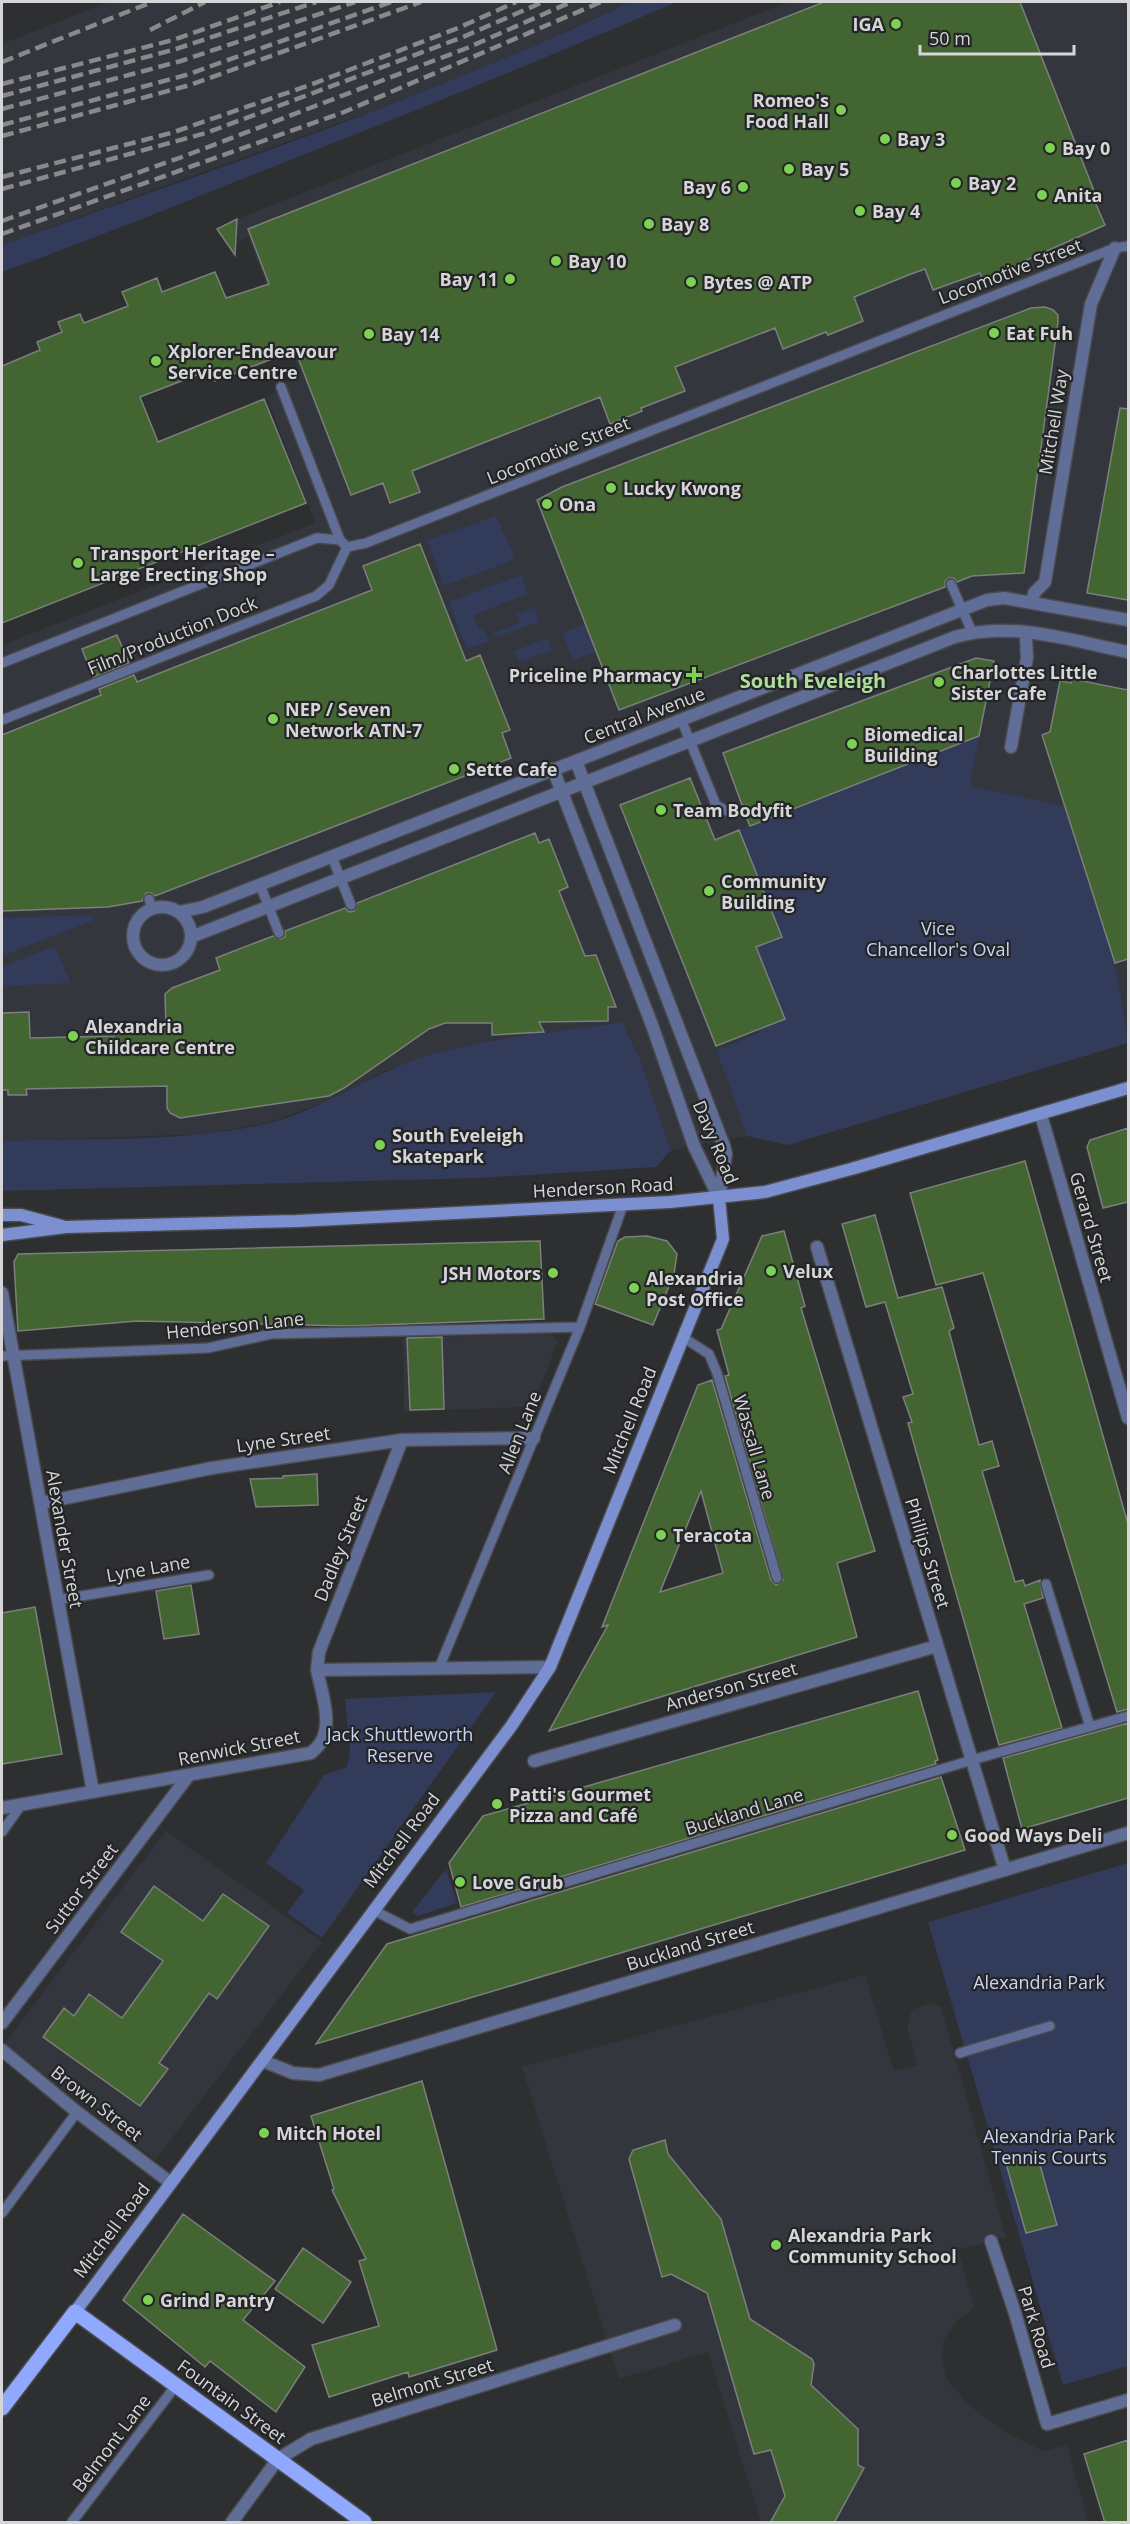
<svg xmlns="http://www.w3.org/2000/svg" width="1130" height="2524" viewBox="0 0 1130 2524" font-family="'Open Sans',sans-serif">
  <rect width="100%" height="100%" fill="#2e2f31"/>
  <path fill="#34363e" d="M108,2h522l-143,65 -90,35 -395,143v-201z
    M788,2h340v1041l-340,102 -41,-9 -76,14 -32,-93 -17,-35 -130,19 -59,13 -48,17 -49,27 -65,24 -63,12 -206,7v-496l313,-122 -48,-125 23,-18 -1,-5 9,-9 -50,-129 -9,4 -3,-5 1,-17z
    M550,1333l8,8 -23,60 -13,6 -118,5 -1,-74z
    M166,1831l156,111 -167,218 -151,-116z
    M865,1975l29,96 23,-6 -9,-35v-9l4,-11 18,-7 11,4 65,230 -48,13 16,57 -18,15 -12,18 -2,21 5,19 22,25 34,26 41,20 23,-6 21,77h-327l-53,-170 -89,27 -97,-312z"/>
  <path fill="#323b5a" d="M630,2h47c-145,62 -291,121 -438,178 -79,32 -157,63 -237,92v-27c211,-75 425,-146 628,-243z
    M496,516l19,43 -71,27 -17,-46z
    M521,575l7,19 -55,21 6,15 5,-1 5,12 -22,8 -18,-47z
    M534,607l6,14 -44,16 -3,-4 27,-11 -3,-8z
    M585,624l11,28 -23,8 -11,-27z
    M547,638l5,12 -34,12 -4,-11z
    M979,736l-9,50 94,20 51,157 13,80 -340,102 -41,-9 -30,-85 43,-19 -8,-2 17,-51 -13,-32 26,-10 -43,-107z
    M92,915l2,5 -92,36v-38z
    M54,946l17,37 -69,3v-19z
    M622,1022l17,35 32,93 -15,17 -178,11 -476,13v-50c85,-3 185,2 268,-18 57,-15 106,-53 163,-69 62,-17 126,-22 189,-32z
    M496,1692l-174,246 -35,-25 17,-23 -38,-27 58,-88 23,-8 3,-17 -5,-51z
    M1128,1863v503l-65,19 -135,-463z
    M446,1869l11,34 -39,13 -6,-4z"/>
  <path fill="#426532" stroke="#7d7f7d" stroke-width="1.5" fill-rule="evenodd" d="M824,2h196l78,199 -3,1 10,23 -83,37 2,3 -41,16 -3,-8 -47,17 -8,-21 -14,5 -57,23 9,24 -35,14 -2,-3 -43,17 -8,-21 -100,39 10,24 -44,17 1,3 -32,13 -10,-27 -188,74 8,21 -30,11 -7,-20 -32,12 -56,-145 -80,31 -5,-11 -70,27 18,45 106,-43 42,104 -304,120v-257l38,-16 -3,-8 25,-10 -4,-10 22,-8 4,9 44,-17 -6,-14 35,-14 5,14 53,-20 11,26 43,-14 -21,-55z
    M237,219l-2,36 -18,-26z
    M1045,307l8,3 5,5v7l-34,251 -52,3 -15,6 -3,-4h-5l-4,3v6l-326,123 -82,-210 25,-13 469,-179z
    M1120,408l8,1v191l-41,-7z
    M420,544l46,117 14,-6 30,75 -8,3 9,25 -356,138 -4,-3h-5l-4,8 -34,6 -106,4v-176l99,-40 -2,-6 35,-14 3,7 235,-92 -9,-24z
    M117,635l12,28 -36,14 -11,-28z
    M976,658l18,3 -15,75 -229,90 -4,-9 5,-8 -4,-4h-5l-19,-52z
    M1072,679l56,11v269l-13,4 -73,-228 8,-3 10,-51 11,2z
    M690,778l25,62 24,-10 43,107 -26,10 29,72 -69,27 -96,-241z
    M535,833l4,10 10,-4 19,48 -9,4 26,65 11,-1 20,52h-8v14l-69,1 5,10 -52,3v-12h-47l-16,6 -85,59 -15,8 -149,22 -10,-5 -3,-5v-22l-141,3 1,6h-19v-5h-6v-77l27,-1 1,26 84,-2 -1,-6 53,-2 -1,-34 7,-6 48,-18 -4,-12 57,-22 8,3 4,-2v-6l60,-23 4,4 5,-1 3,-8z
    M1128,1128v74l-25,6 -16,-61 3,-7z
    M1025,1161l103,363v185l-11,3 -134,-439 -47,12 -26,-92z
    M875,1215l23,83 44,-11 12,41 -5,3 30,114 13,-4 7,25 -17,5 33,111 8,-2 2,6 15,-6 3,18 -19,6 38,124 -63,17 -91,-322 4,-1 -9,-25 10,-3 -28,-92 -19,5 -24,-83z
    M784,1231l21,75 -4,2 74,243 -38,12 20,74 -308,94 59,-106 -6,2 96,-242 14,-5 59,200 5,5 7,-5 -58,-204 4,-1 -12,-45 4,-1 41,-93zM701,1491l22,82 -63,19z
    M647,1236l20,5 10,13 -3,20 -21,51 -58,-21 23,-63 7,-4z
    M540,1241l4,78 -197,7 -210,-5 -119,10 -4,-69 4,-8z
    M442,1337l2,72 -34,1 -3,-72z
    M317,1474l1,31 -62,2 -6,-28 33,-1v-2z
    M191,1585l8,49 -35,5 -8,-48z
    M35,1607l27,147 -60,10v-151z
    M918,1691l20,69 -3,1 1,3 -475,143 -12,-44 34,-47z
    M1128,1723v75l-106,31 -19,-71z
    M941,1777l24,73 -649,194 71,-100z
    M154,1886l49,35 20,-27 46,32 -52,73 -8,-6 -50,70 9,6 -28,37 -97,-69 21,-29 10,8 15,-22 33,24 41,-57 -42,-29z
    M422,2081l75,269 -88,27 -1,-5 -79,25 -17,-52 67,-19 -20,-65 7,-2 -34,-69 2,-1 -23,-73z
    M665,2140l3,14 53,65 29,100 62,40 2,5 -3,21 47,44v36l6,3 -30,55h-64l15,-27 -14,-46 -17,4 -47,-161 -36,-19 -9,3 -33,-118 4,-9z
    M1036,2151l21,74 -31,8 -21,-73z
    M183,2214l92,67 -32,39 62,47 -29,45 -66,-51 -5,6 -82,-67z
    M303,2248l48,34 -28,41 -48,-34z
    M1128,2440v83h-23l-21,-69z"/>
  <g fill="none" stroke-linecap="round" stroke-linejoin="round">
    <g stroke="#494a4c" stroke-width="12">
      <path id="lane" d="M281,387l59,153
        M951,584l21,48
        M2,663l315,-125 23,2 7,7 19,-4 749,-295 13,-2
        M681,719l35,86 15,8 13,-2
        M2,720l314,-124 13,-11 18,-38
        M332,857l19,48
        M260,885l19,48
        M149,899l3,9
        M684,1338l25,16 8,19 60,205
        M2,1356l206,-8 63,-14 309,-7
        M1046,1584l44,143
        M57,1600l152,-25
        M439,1668l141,-341 43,-122
        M2,1832l20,-28
        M373,1910l37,19 562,-169 156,-44
        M960,2053l90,-27
        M2,2213l75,-101
        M72,2522l105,-138"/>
    </g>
    <g stroke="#494a4c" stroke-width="15">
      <path id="street" d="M1032,603l2,-10 11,-11 46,-278 24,-56
        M1011,747l16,-89 -1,-20
        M576,761l148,385 2,8 -7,44
        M553,769l99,256 42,121 25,52
        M133 936a29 29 0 1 1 58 0a29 29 0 1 1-58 0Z
        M179,912l24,-5 784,-307 17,-2 124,22
        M191,937l764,-300c56,-17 117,4 173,15
        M1041,1115l87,303
        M817,1247l188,623
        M2,1293l91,499
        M41,1503l171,-35 190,-28 132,-2
        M317,1670l2,-18 83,-212
        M534,1761l403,-115
        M2,1808l309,-55c3,-3 8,-7 10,-11 12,-19 0,-52 -4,-72l233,-3
        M2,2023l187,-248
        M2,2050l75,62 94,71
        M263,2061l30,12 26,2 809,-242
        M991,2241l24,72 32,111 81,-24
        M232,2522l46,-63 33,-20 364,-114"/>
    </g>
    <g stroke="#494a4c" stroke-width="15">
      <path id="secondary" d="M2,1215h19l41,11
        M2,1235l64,-8 231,-6 373,-19 95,-10 86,-23 277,-81
        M75,2312l437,-587 38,-58 173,-428 -4,-41"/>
    </g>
    <g stroke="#494a4c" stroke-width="18">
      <path id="primary" d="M2,2408l73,-96 289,210"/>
    </g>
    <use href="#lane" stroke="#606d96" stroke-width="9"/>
    <use href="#street" stroke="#606d96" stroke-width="12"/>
    <use href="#secondary" stroke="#7c8fd1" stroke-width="12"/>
    <use href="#primary" stroke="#90a9fe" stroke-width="15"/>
    <path stroke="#89898b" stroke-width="4.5" stroke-dasharray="12 6" stroke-linecap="butt" d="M150,30l55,-28
      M2,62l150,-60
      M2,84l171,-44 107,-38
      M2,96l174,-47 140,-47
      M2,109l179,-48 174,-59
      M2,125l184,-50 205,-73
      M2,136l188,-51 231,-83
      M2,177l169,-44 139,-48 148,-57 58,-26
      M2,189l204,-56 257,-96 80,-35
      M2,221l180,-64 285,-109 104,-46
      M2,234l342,-122 257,-110"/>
  </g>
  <g fill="#7dd154" stroke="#242527" stroke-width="2">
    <circle cx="896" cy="24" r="6"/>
    <circle cx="841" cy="110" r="6"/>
    <circle cx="885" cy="139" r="6"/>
    <circle cx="1050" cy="148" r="6"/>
    <circle cx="789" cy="169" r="6"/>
    <circle cx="956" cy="183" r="6"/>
    <circle cx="743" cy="187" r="6"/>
    <circle cx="1042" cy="195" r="6"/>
    <circle cx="860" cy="211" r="6"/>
    <circle cx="649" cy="224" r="6"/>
    <circle cx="556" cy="261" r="6"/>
    <circle cx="510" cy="279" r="6"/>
    <circle cx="691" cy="282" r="6"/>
    <circle cx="994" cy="333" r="6"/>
    <circle cx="369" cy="334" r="6"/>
    <circle cx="156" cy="361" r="6"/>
    <circle cx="611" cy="488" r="6"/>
    <circle cx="547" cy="504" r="6"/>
    <circle cx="78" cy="563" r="6"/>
    <path d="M691 666h6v6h6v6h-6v6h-6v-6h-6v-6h6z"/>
    <circle cx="939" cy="682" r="6"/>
    <circle cx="273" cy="719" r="6"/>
    <circle cx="852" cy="744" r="6"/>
    <circle cx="454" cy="769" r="6"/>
    <circle cx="661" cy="810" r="6"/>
    <circle cx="709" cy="891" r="6"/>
    <circle cx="73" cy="1036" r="6"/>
    <circle cx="380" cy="1145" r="6"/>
    <circle cx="771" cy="1271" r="6"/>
    <circle cx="553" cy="1273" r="6"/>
    <circle cx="634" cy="1288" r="6"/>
    <circle cx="661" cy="1535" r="6"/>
    <circle cx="497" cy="1804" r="6"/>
    <circle cx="952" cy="1835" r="6"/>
    <circle cx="460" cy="1882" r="6"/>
    <circle cx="264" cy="2133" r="6"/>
    <circle cx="776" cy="2245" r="6"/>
    <circle cx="148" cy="2300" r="6"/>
  </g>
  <g text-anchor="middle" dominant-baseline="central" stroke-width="4.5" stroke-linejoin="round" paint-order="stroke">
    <g font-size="18" font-weight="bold" fill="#d6d6d8" stroke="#242527" text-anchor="start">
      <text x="884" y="24" text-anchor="end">IGA</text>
      <text x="829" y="100" text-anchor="end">Romeo's<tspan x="829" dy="21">Food Hall</tspan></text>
      <text x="897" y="139">Bay 3</text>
      <text x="1062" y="148">Bay 0</text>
      <text x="801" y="169">Bay 5</text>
      <text x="968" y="183">Bay 2</text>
      <text x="731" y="187" text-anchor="end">Bay 6</text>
      <text x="1054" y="195">Anita</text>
      <text x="872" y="211">Bay 4</text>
      <text x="661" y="224">Bay 8</text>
      <text x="568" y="261">Bay 10</text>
      <text x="498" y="279" text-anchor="end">Bay 11</text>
      <text x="703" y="282">Bytes @ ATP</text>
      <text x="1006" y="333">Eat Fuh</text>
      <text x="381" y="334">Bay 14</text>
      <text x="168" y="351">Xplorer-Endeavour<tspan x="168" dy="21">Service Centre</tspan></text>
      <text x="623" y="488">Lucky Kwong</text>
      <text x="559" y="504">Ona</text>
      <text x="90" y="553">Transport Heritage –<tspan x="90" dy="21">Large Erecting Shop</tspan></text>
      <text x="951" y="672">Charlottes Little<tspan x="951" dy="21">Sister Cafe</tspan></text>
      <text x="682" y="675" text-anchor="end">Priceline Pharmacy</text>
      <text x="285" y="709">NEP / Seven<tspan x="285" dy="21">Network ATN-7</tspan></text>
      <text x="864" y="734">Biomedical<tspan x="864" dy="21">Building</tspan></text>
      <text x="466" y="769">Sette Cafe</text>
      <text x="673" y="810">Team Bodyfit</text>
      <text x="721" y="881">Community<tspan x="721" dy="21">Building</tspan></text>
      <text x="85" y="1026">Alexandria<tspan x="85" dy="21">Childcare Centre</tspan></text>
      <text x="392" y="1135">South Eveleigh<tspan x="392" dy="21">Skatepark</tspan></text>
      <text x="783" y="1271">Velux</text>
      <text x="541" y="1273" text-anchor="end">JSH Motors</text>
      <text x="646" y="1278">Alexandria<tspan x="646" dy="21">Post Office</tspan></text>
      <text x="673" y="1535">Teracota</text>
      <text x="509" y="1794">Patti's Gourmet<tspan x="509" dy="21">Pizza and Café</tspan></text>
      <text x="964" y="1835">Good Ways Deli</text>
      <text x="472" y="1882">Love Grub</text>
      <text x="276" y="2133">Mitch Hotel</text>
      <text x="788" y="2235">Alexandria Park<tspan x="788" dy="21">Community School</tspan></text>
      <text x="160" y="2300">Grind Pantry</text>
    </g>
    <g font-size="18" fill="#d6d6d8" stroke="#242527">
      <text transform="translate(1010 271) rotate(-21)">Locomotive Street</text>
      <text transform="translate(1053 422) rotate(-81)">Mitchell Way</text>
      <text transform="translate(558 450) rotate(-22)">Locomotive Street</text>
      <text transform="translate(172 635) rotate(-22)">Film/Production Dock</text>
      <text transform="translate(644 715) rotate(-21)">Central Avenue</text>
      <text transform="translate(716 1142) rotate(67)">Davy Road</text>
      <text transform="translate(603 1187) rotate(-3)">Henderson Road</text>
      <text transform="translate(1092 1227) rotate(74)">Gerard Street</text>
      <text transform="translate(235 1325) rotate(-6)">Henderson Lane</text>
      <text transform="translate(629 1420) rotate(-68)">Mitchell Road</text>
      <text transform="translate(519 1432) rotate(-68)">Allen Lane</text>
      <text transform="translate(283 1439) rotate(-8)">Lyne Street</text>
      <text transform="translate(755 1447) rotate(74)">Wassall Lane</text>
      <text transform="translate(65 1539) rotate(80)">Alexander Street</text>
      <text transform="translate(340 1548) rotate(-68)">Dadley Street</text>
      <text transform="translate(928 1553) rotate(73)">Phillips Street</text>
      <text transform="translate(148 1568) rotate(-10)">Lyne Lane</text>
      <text transform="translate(731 1686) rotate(-16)">Anderson Street</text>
      <text transform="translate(239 1747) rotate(-11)">Renwick Street</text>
      <text transform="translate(744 1811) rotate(-17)">Buckland Lane</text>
      <text transform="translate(401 1840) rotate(-53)">Mitchell Road</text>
      <text transform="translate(81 1888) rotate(-53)">Suttor Street</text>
      <text transform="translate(690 1945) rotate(-17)">Buckland Street</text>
      <text transform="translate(97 2103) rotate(38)">Brown Street</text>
      <text transform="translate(111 2230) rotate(-53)">Mitchell Road</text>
      <text transform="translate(1037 2327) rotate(73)">Park Road</text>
      <text transform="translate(432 2382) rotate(-17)">Belmont Street</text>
      <text transform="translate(232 2401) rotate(36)">Fountain Street</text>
      <text transform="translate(111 2443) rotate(-53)">Belmont Lane</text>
    </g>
    <g font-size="18" fill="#c9d4f5" stroke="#242527">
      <text x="938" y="928">Vice<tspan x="938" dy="21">Chancellor's Oval</tspan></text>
      <text x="400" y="1734">Jack Shuttleworth<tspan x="400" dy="21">Reserve</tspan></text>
      <text x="1039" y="1982">Alexandria Park</text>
      <text x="1049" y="2136">Alexandria Park<tspan x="1049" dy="21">Tennis Courts</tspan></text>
    </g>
    <g font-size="20" font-weight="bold" fill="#afdd9c" stroke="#242527">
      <text x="813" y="680">South Eveleigh</text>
    </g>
  </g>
  <rect width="1130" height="2524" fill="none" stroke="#d6d6d8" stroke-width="6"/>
  <path d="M920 45v9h154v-9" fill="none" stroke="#d6d6d8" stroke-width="3"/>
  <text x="929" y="45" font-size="18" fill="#d6d6d8" stroke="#242527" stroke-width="4.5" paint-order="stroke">50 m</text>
</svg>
